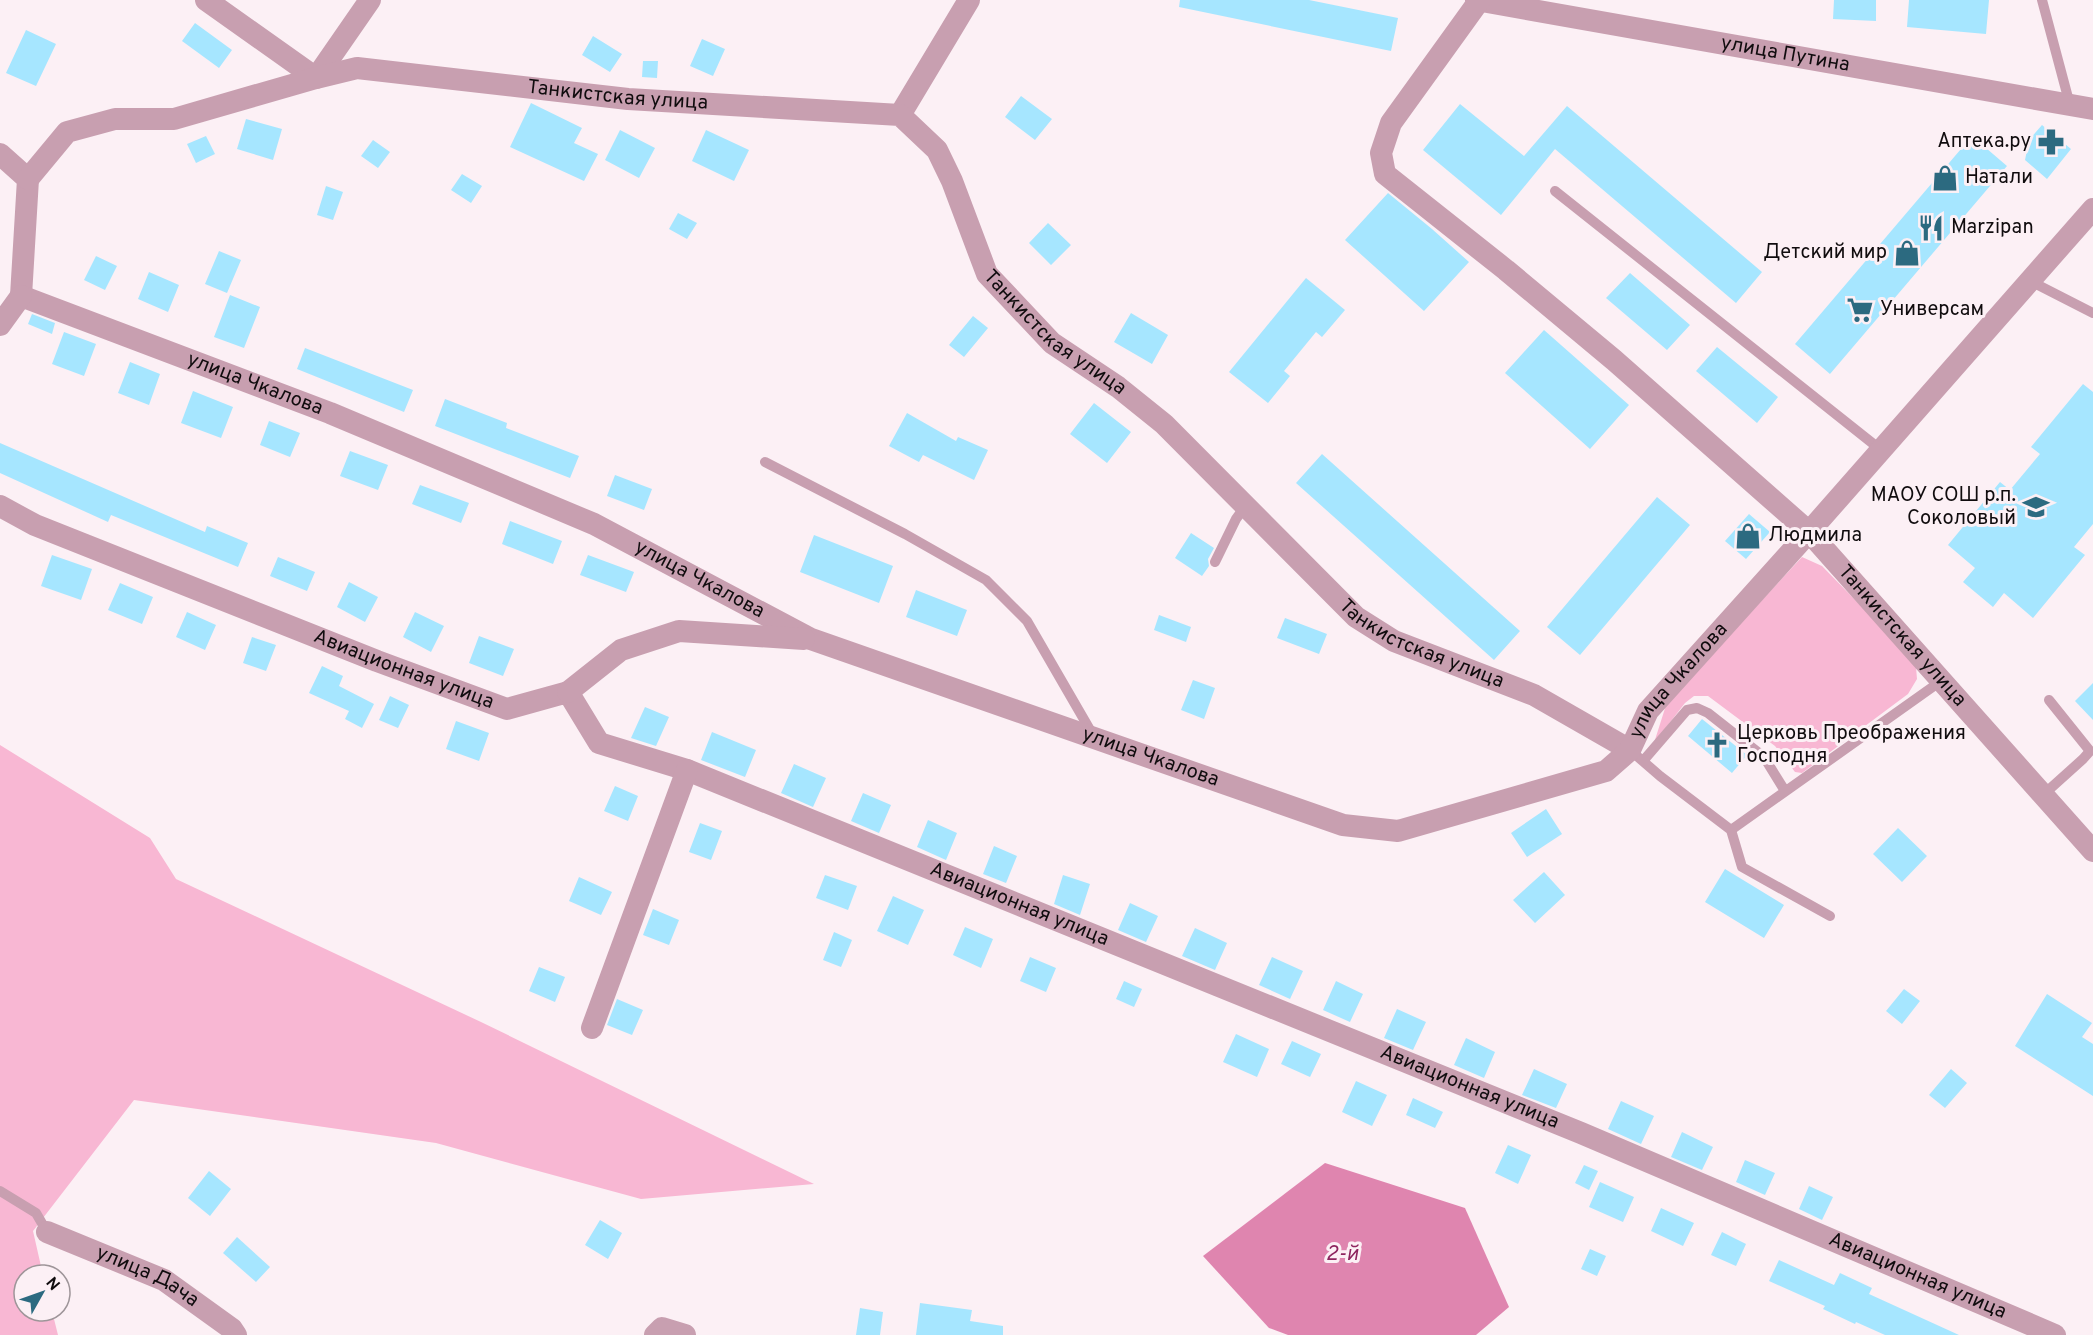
<svg xmlns="http://www.w3.org/2000/svg" width="2093" height="1335" viewBox="0 0 2093 1335" font-family="Overpass,sans-serif">
  <rect width="100%" height="100%" fill="#fcf0f5"/>
  <path fill="#f8b7d3" d="M1802,557l20,9 82,84 12,17 1,12 -9,15 -106,79 -7,-1 -20,-26 -67,-50h-14l-9,7 -31,40 13,-41z
    M0,745l150,93 26,41 305,143 333,162 -173,15 -205,-56 -302,-43 -101,131 10,44h-19v36h28l6,24h-58z"/>
  <path fill="#df85af" d="M1325,1163l140,45 44,99 -33,28h-188l-19,-7 -66,-72z"/>
  <path fill="#a6e6ff" d="M1180,0h129l89,18 -7,33 -212,-44z
    M1834,0h42v21l-43,-2z
    M1909,0h80l-3,34 -79,-7z
    M195,23l37,27 -13,18 -37,-27z
    M26,30l30,14 -20,42 -30,-13z
    M593,36l29,18 -12,18 -28,-17z
    M702,39l23,10 -12,27 -23,-10z
    M643,61h15l-1,17 -15,-1z
    M1021,96l31,23 -17,21 -30,-23z
    M531,103l51,25 -8,15 24,11 -14,27 -74,-34z
    M1460,104l64,52 43,-50 195,166 -26,31 -181,-154 -54,66 -78,-65z
    M246,119l36,10 -9,31 -36,-11z
    M2042,125l29,24 -24,30 -22,-19 4,-20z
    M620,130l35,18 -16,30 -34,-18z
    M706,130l43,20 -15,31 -42,-20z
    M206,136l9,18 -19,9 -9,-19z
    M1972,136l35,30 -177,208 -35,-30z
    M373,140l17,12 -12,16 -17,-12z
    M462,174l20,12 -11,17 -20,-13z
    M326,186l17,6 -10,28 -16,-5z
    M1388,193l44,36 37,33 -45,49 -79,-71z
    M678,213l19,10 -10,16 -18,-10z
    M1048,223l23,22 -20,20 -22,-22z
    M219,251l22,9 -14,33 -22,-9z
    M96,256l21,10 -12,24 -21,-10z
    M149,272l30,13 -11,27 -30,-13z
    M1630,273l60,52 -23,25 -61,-52z
    M1306,278l39,32 -23,27 -6,-5 -32,39 6,5 -22,27 -39,-31z
    M230,295l30,12 -16,41 -30,-11z
    M1131,313l37,22 -16,29 -38,-22z
    M32,314l23,9 -3,11 -24,-10z
    M973,316l15,12 -24,29 -15,-12z
    M1544,330l85,75 -39,44 -85,-76z
    M64,332l32,12 -12,32 -32,-12z
    M1717,347l61,50 -21,26 -61,-52z
    M305,348l108,42 -9,22 -107,-43z
    M130,362l30,12 -11,31 -31,-12z
    M2083,384l10,8v132l-19,23 11,8 -52,63 -29,-25 -11,14 -30,-25 12,-14 -27,-23 52,-63 10,8 30,-36 -9,-7z
    M193,391l40,16 -12,31 -40,-15z
    M445,399l62,24 -1,5 73,28 -9,22 -135,-52z
    M1094,403l37,29 -24,31 -37,-29z
    M907,413l49,28 2,-4 30,13 -14,30 -51,-25 -4,7 -30,-16z
    M269,421l31,12 -10,24 -30,-12z
    M0,443l205,89 2,-6 41,17 -10,24 -127,-52 -3,7 -108,-49z
    M350,451l38,14 -10,25 -38,-14z
    M1322,454l198,177 -26,29 -198,-177z
    M615,475l37,14 -8,21 -37,-14z
    M420,485l49,18 -8,20 -49,-19z
    M1657,497l33,28 -110,130 -33,-28z
    M1749,514l21,18 -24,27 -21,-18z
    M510,521l52,20 -9,23 -51,-20z
    M1191,533l23,15 -6,11 1,7 -7,10 -27,-18z
    M814,535l79,31 -14,37 -79,-31z
    M52,555l40,14 -11,31 -40,-14z
    M588,555l46,17 -8,20 -46,-17z
    M278,557l37,15 -8,19 -37,-15z
    M349,582l29,15 -13,25 -28,-15z
    M120,583l33,14 -11,27 -34,-14z
    M916,590l51,20 -10,26 -51,-19z
    M187,612l29,13 -11,25 -29,-13z
    M415,612l29,14 -13,26 -28,-15z
    M1159,615l32,12 -5,15 -32,-12z
    M1285,618l42,16 -8,20 -42,-16z
    M479,636l35,13 -11,27 -34,-13z
    M252,637l24,8 -10,26 -23,-8z
    M322,666l21,10 -4,10 35,18 -12,24 -17,-9 4,-8 -40,-18z
    M1193,680l22,8 -11,31 -23,-9z
    M2093,683v37l-18,-19z
    M390,696l19,9 -11,23 -19,-8z
    M645,707l24,10 -13,29 -25,-8z
    M1702,719l45,36 -15,18 -44,-37z
    M456,721l33,12 -10,28 -33,-12z
    M712,732l44,18 -11,27 -44,-17z
    M794,764l32,14 -13,29 -32,-14z
    M615,786l23,10 -10,25 -24,-10z
    M863,793l28,12 -12,28 -28,-12z
    M1546,809l16,25 -35,23 -16,-24z
    M928,820l29,13 -11,27 -29,-13z
    M700,823l22,8 -11,29 -22,-8z
    M1898,828l29,28 -25,26 -29,-28z
    M994,846l23,10 -11,27 -23,-9z
    M1725,869l59,36 -20,33 -59,-36z
    M1544,872l21,23 -30,28 -22,-23z
    M825,875l32,11 -9,24 -32,-12z
    M1063,875l27,9 -10,31 -26,-11z
    M579,877l33,15 -11,23 -32,-14z
    M893,896l31,14 -16,35 -31,-14z
    M1130,903l28,13 -12,26 -28,-12z
    M653,909l26,11 -10,25 -26,-10z
    M965,927l28,12 -12,29 -28,-13z
    M1195,928l32,15 -12,27 -33,-14z
    M834,932l18,8 -11,27 -18,-7z
    M1030,957l26,11 -10,24 -26,-11z
    M1272,957l31,14 -13,28 -31,-14z
    M539,967l26,10 -10,25 -26,-11z
    M1124,981l18,8 -8,18 -18,-8z
    M1336,981l27,13 -13,28 -27,-12z
    M1904,989l16,12 -18,23 -16,-13z
    M2047,994l45,29 -10,14 11,7v52l-78,-50z
    M617,999l26,11 -11,25 -25,-10z
    M1397,1009l29,13 -13,28 -29,-12z
    M1236,1034l33,15 -12,28 -34,-15z
    M1466,1038l29,14 -11,26 -30,-13z
    M1292,1041l29,13 -11,23 -29,-13z
    M1534,1069l33,15 -11,24 -34,-13z
    M1951,1069l16,14 -22,25 -16,-13z
    M1356,1081l31,14 -15,31 -30,-14z
    M1413,1098l30,14 -8,16 -29,-13z
    M1621,1101l33,15 -13,28 -33,-15z
    M1682,1132l31,15 -11,23 -31,-13z
    M1508,1145l23,10 -13,29 -23,-11z
    M1745,1160l30,13 -10,22 -29,-13z
    M1584,1165l14,6 -9,19 -14,-7z
    M209,1171l22,18 -21,27 -22,-18z
    M1600,1182l34,15 -11,25 -34,-15z
    M1809,1186l24,11 -11,23 -23,-11z
    M1661,1208l33,15 -11,23 -32,-15z
    M600,1220l22,13 -14,26 -23,-14z
    M1722,1232l24,12 -10,22 -25,-11z
    M237,1237l33,30 -14,15 -33,-29z
    M1590,1249l16,7 -9,20 -16,-7z
    M1779,1260l55,25 6,-12 32,15 -3,6 90,41h-74l-29,-13 -1,2 -32,-15 2,-3 -56,-25z
    M920,1303l52,7 -2,11 33,5v9h-87z
    M860,1308l23,4 -3,23h-24z"/>
  <g fill="none" stroke-linecap="round" stroke-linejoin="round">
    <path stroke="#c89fb0" stroke-width="10" d="M2042,0l28,105
      M1555,191l326,259
      M2030,281l63,32
      M765,462l140,72 81,46 41,41 66,114
      M1215,562l21,-43 10,-14
      M1630,750l30,26 71,54 210,-149
      M1643,761l44,-51 10,-2 11,5 56,44 21,34
      M2043,795l40,-36 7,-8 -41,-51
      M1731,830l11,37 88,49
      M0,1191l36,22 11,19"/>
    <g stroke="#c89fb0" stroke-width="22">
      <path d="M206,0l110,78 54,-78"/>
      <path id="s1" d="M1476,0l617,109"/>
      <path id="s2" d="M1479,1l-88,122 -10,30 4,21 121,96 108,90 195,172 284,319"/>
      <path d="M900,115l69,-115"/>
      <path d="M0,154l28,25 -7,117"/>
      <path id="s3" d="M28,179l39,-47 48,-13h59l142,-41 41,-10 271,31 272,16 37,35 15,31 35,93 65,69 66,44 46,37 192,193 38,24 140,54 96,55"/>
      <path id="s4" d="M21,296l309,117 264,111 217,115 532,186 55,6 208,-60 24,-21 18,-39 161,-179 284,-323"/>
      <path d="M0,325l21,-29"/>
      <path id="s5" d="M0,506l35,19 342,136 130,48 61,-17 31,51 88,27 894,363 474,202"/>
      <path d="M568,692l53,-42 58,-19 125,8"/>
      <path d="M592,1028l95,-258"/>
      <path id="s6" d="M47,1232l117,48 68,49 4,6"/>
      <path d="M655,1335l7,-7 23,7"/>
    </g>
  </g>
  <defs>
    <g id="pharmacy-bare" transform="scale(2.07)"><path d="M-2-6h4v4h4v4h-4v4h-4v-4h-4v-4h4Z" fill="#2c6a80" stroke="#fcf0f5" stroke-width="2.5" paint-order="stroke"/></g>
    <g id="shop-bare" transform="scale(2.07)"><path d="M-5-2.5h2.3a2.7 3.5 0 0 1 5.4 0H5L5.5 6h-11ZM-1.5-2.5h3a1.5 2.3 0 0 0-3 0Z" fill="#2c6a80" stroke="#fcf0f5" stroke-width="2.5" paint-order="stroke"/></g>
    <g id="restaurant-bare" transform="scale(2.07)"><path d="M-5-6h1v4h1v-4h1v4h1v-4h1v5L-1.5 .5V6h-2V.5L-5-1ZM5-6V6H3V1.5H1.5Q1.5-4 5-6Z" fill="#2c6a80" stroke="#fcf0f5" stroke-width="2.5" paint-order="stroke"/></g>
    <g id="supermarket-bare" transform="scale(2.07)"><path d="M-6-5.5h2.5l.6 2H6L4.5 2H-2.5L-4.4-4H-6ZM-1.5 3.2a1.3 1.3 0 1 0 .1 0ZM3 3.2a1.3 1.3 0 1 0 .1 0Z" fill="#2c6a80" stroke="#fcf0f5" stroke-width="2.5" paint-order="stroke"/></g>
    <g id="school-bare" transform="scale(2.07)"><path d="M0-5L7-2L0 1L-7-2ZM-4 1L0 2.5L4 1V4Q0 6-4 4Z" fill="#2c6a80" stroke="#fcf0f5" stroke-width="2.5" paint-order="stroke"/></g>
    <g id="church-bare" transform="scale(2.07)"><path d="M-1.2-6h2.4v3.5h3.3v2.4h-3.3V6h-2.4V-.1h-3.3v-2.4h3.3Z" fill="#2c6a80" stroke="#fcf0f5" stroke-width="2.5" paint-order="stroke"/></g>
  </defs>
  <g fill-rule="evenodd">
    <use href="#pharmacy-bare" x="2051" y="142"/>
    <use href="#shop-bare" x="1945" y="178"/>
    <use href="#restaurant-bare" x="1931" y="228"/>
    <use href="#shop-bare" x="1907" y="253"/>
    <use href="#supermarket-bare" x="1860" y="310"/>
    <use href="#school-bare" x="2036" y="507"/>
    <use href="#shop-bare" x="1748" y="536"/>
    <use href="#church-bare" x="1717" y="745"/>
  </g>
  <g text-anchor="middle" dominant-baseline="central" stroke-width="6" stroke-linejoin="round" paint-order="stroke">
    <g font-size="20" fill="#100c0e" stroke="#fcf0f5">
      <text stroke="none"><textPath href="#s1" startOffset="314">улица Путина</textPath></text>
      <text stroke="none"><textPath href="#s3" startOffset="622">Танкистская улица</textPath></text>
      <text stroke="none"><textPath href="#s3" startOffset="1180">Танкистская улица</textPath></text>
      <text stroke="none"><textPath href="#s4" startOffset="250">улица Чкалова</textPath></text>
      <text stroke="none"><textPath href="#s4" startOffset="736">улица Чкалова</textPath></text>
      <text stroke="none"><textPath href="#s2" startOffset="898">Танкистская улица</textPath></text>
      <text stroke="none"><textPath href="#s3" startOffset="1666">Танкистская улица</textPath></text>
      <text stroke="none"><textPath href="#s5" startOffset="436">Авиационная улица</textPath></text>
      <text stroke="none"><textPath href="#s4" startOffset="1815">улица Чкалова</textPath></text>
      <text stroke="none"><textPath href="#s4" startOffset="1222">улица Чкалова</textPath></text>
      <text stroke="none"><textPath href="#s5" startOffset="1120">Авиационная улица</textPath></text>
      <text stroke="none"><textPath href="#s5" startOffset="1606">Авиационная улица</textPath></text>
      <text stroke="none"><textPath href="#s5" startOffset="2092">Авиационная улица</textPath></text>
      <text stroke="none"><textPath href="#s6" startOffset="110">улица Дача</textPath></text>
    </g>
    <g font-size="20" fill="#100c0e" stroke="#fcf0f5" text-anchor="start">
      <text x="2031" y="142" text-anchor="end">Аптека.ру</text>
      <text x="1965" y="178">Натали</text>
      <text x="1951" y="228">Marzipan</text>
      <text x="1887" y="253" text-anchor="end">Детский мир</text>
      <text x="1880" y="310">Универсам</text>
      <text x="2016" y="496" text-anchor="end">МАОУ СОШ р.п.<tspan x="2016" dy="23">Соколовый</tspan></text>
      <text x="1768" y="536">Людмила</text>
      <text x="1737" y="734">Церковь Преображения<tspan x="1737" dy="23">Господня</tspan></text>
    </g>
    <g font-size="21" font-style="italic" fill="#8d245e" stroke="#fcf0f5">
      <text x="1342" y="1254">2-й</text>
    </g>
  </g>
  <g transform="translate(42 1293) rotate(50)"><circle r="28" fill="#fcf0f5" stroke="#9e9599" stroke-width="1.5"/>
  <path d="M0-4.5L10 22L0 15L-10 22Z" fill="#2c6a80"/>
  <text y="-9" font-size="16" font-weight="bold" text-anchor="middle" fill="#100c0e">N</text>
  </g>
</svg>
